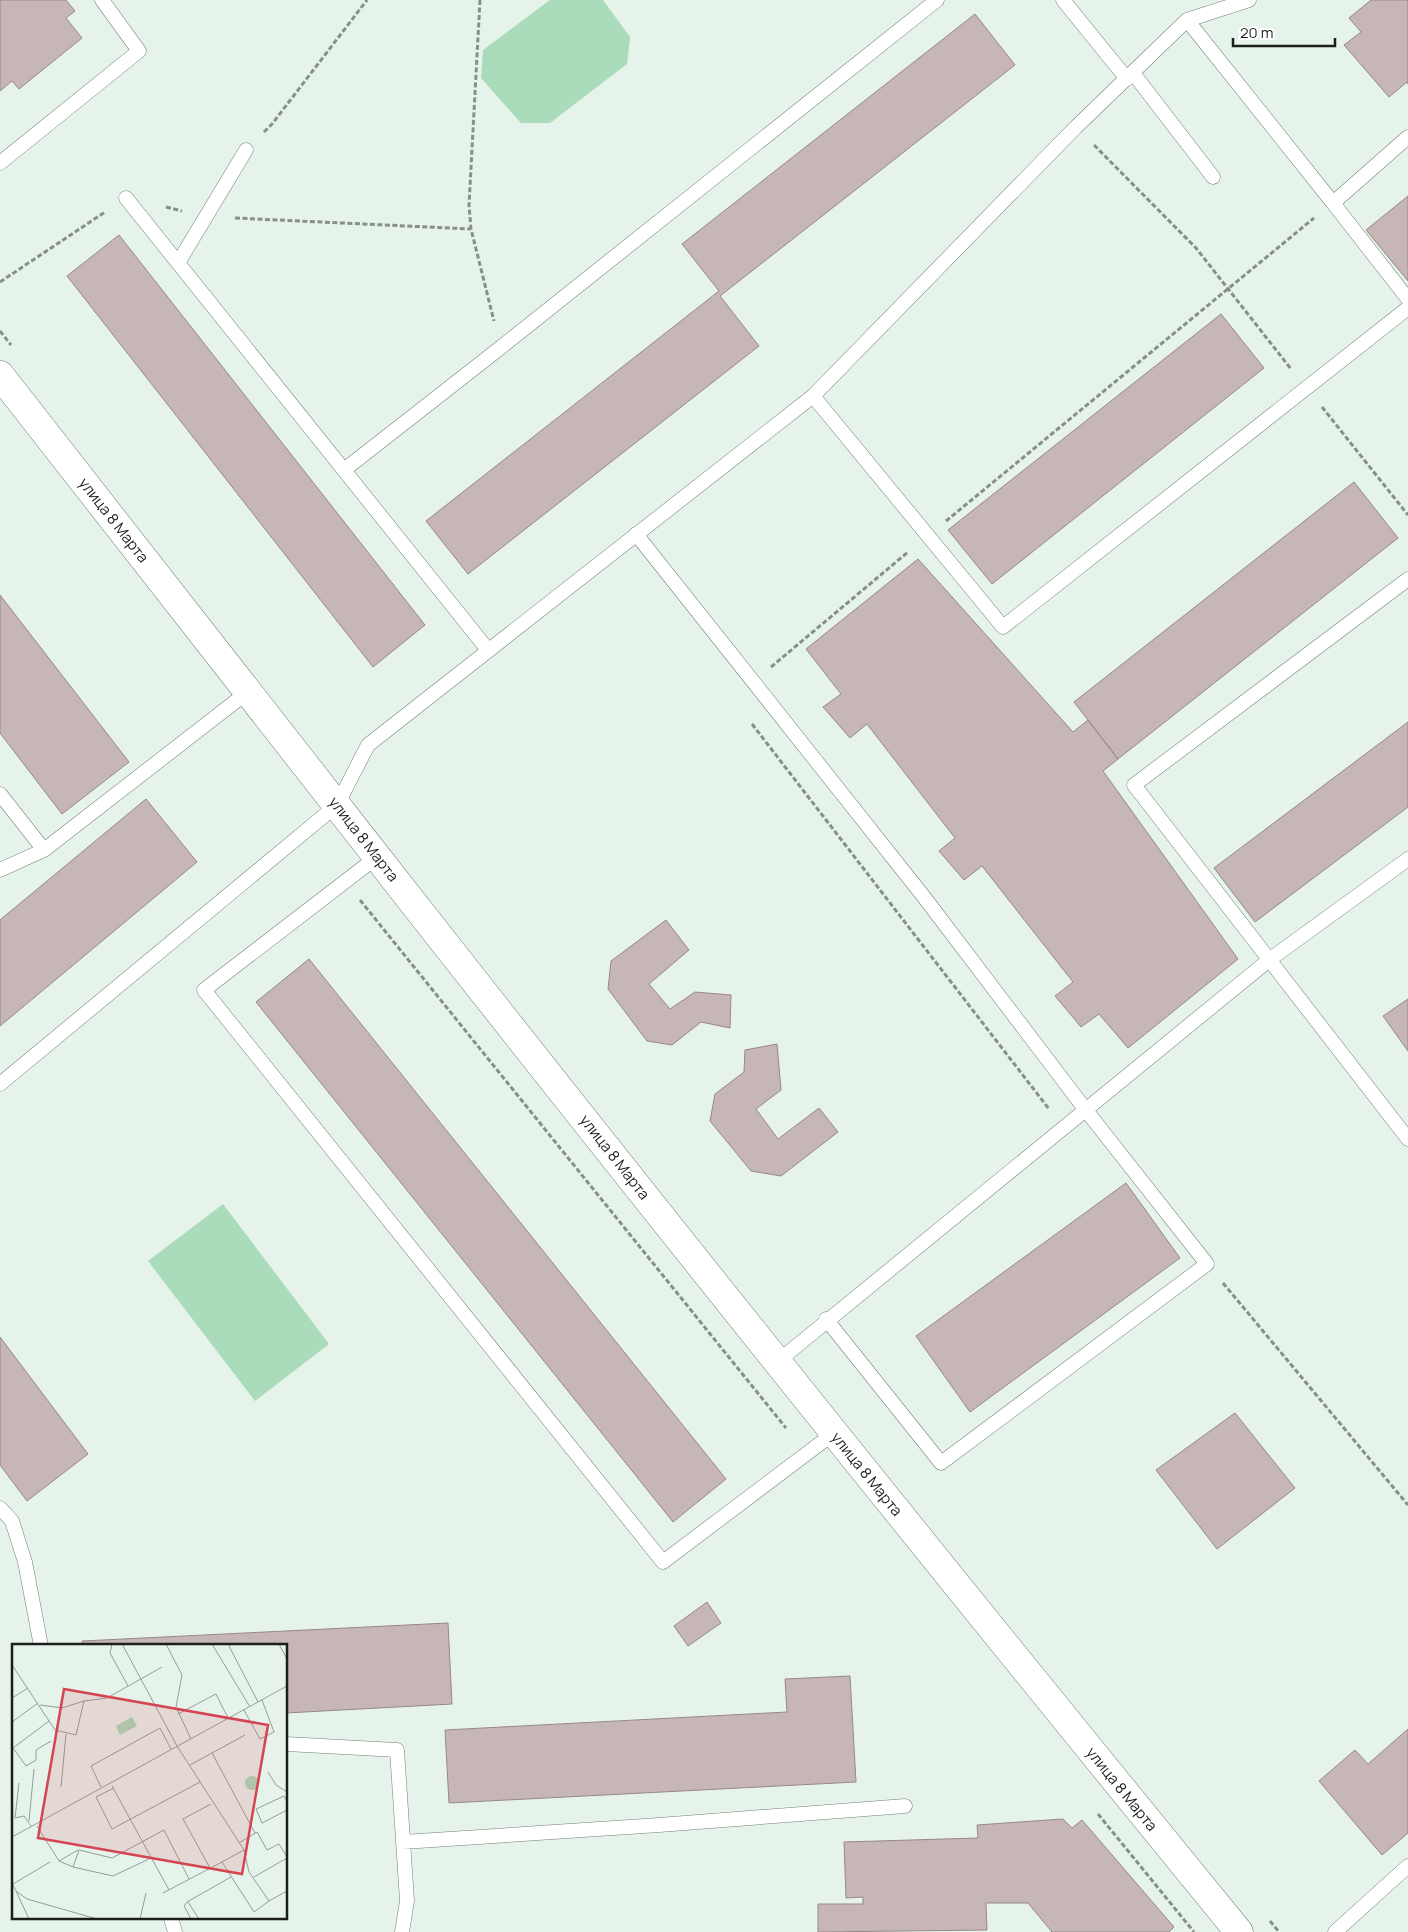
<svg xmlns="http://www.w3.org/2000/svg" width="1408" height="1932" viewBox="0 0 1408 1932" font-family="Manrope,sans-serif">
  <rect width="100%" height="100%" fill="#e6f3ea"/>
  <path fill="#aadbbb" d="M550,0h53l27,37 -3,27 -77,59h-29l-40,-45 2,-28z
    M223,1204l106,140 -74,57 -107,-140z"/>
  <path fill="#c6b6b5" stroke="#978888" d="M0,0h66l9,11 -9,7 16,20 -63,51 -7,-8 -12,10z
    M1371,0h37v84l-1,-2 -18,15 -45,-52 17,-13 -12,-14z
    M975,14l40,51 -295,231 39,50 -291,228 -42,-53 293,-230 -37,-47z
    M1408,196v85l-42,-51z
    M119,235l306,390 -52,42 -306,-391z
    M1221,314l43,54 -272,216 -44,-54z
    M1354,482l44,56 -280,221 -44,-57z
    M918,559l155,173 15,-12 30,39 -15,12 135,188 -110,89 -29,-34 -18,13 -26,-31 18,-14 -91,-116 -18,14 -25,-29 16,-13 -88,-114 -17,14 -27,-31 18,-13 -35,-45z
    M0,595l129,167 -67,52 -62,-81z
    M1408,722v85l-153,115 -41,-54z
    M146,799l51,63 -197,164v-106z
    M666,920l23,30 -40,34 21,25 25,-17 36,3 -1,33 -29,-6 -29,23 -25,-4 -39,-52 3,-28z
    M309,959l417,520 -53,43 -417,-520z
    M1408,999v52l-25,-35z
    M777,1044l4,46 -25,19 22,30 41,-31 19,24 -57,44 -30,-5 -41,-50 5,-27 29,-22 1,-22z
    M1126,1183l54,75 -210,154 -54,-76z
    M0,1337l88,117 -61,47 -27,-36z
    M1235,1413l60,75 -78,61 -61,-79z
    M707,1602l14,21 -33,23 -14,-20z
    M448,1623l4,81 -166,9v-67h-203l-1,-5z
    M850,1676l6,106 -407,21 -4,-73 342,-18 -2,-33z
    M1408,1729v104l-26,22 -63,-74 36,-31 13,14z
    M1063,1819l9,9 10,-8 92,107 -5,5h-117l-24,-29h-42l1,27 -169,2v-28h45v-7l-17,1 -2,-56 134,-4 -1,-13z"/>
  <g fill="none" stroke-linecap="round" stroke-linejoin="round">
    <g stroke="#758179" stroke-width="15">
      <path id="service" d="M1063,0l64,79
        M1187,20l146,183 75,-66
        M1133,73l80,104
        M0,163l139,-112 -37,-51
        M126,198l362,452
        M1333,203l75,96
        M178,263l68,-113
        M813,396l190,231 405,-319
        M344,470l156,-122 437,-348
        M636,534l288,363 161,212 122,155 -266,199 -115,-144
        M1408,579l-274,206 274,354
        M0,794l44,56
        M377,857l-173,133 459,572 171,-129
        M0,870l44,-20 205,-159
        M0,1084l337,-279 31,-60 445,-349 263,-269 111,-107 62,-20
        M777,1362l492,-402 139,-101
        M0,1508l12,13 13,41 16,84
        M286,1744l111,6 10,151 -5,31
        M403,1842l256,-17 246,-19
        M171,1918l4,14
        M1335,1932l73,-66"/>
    </g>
    <g stroke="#758179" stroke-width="29">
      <path id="tertiary" d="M0,375c142,180 283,362 425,543 268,341 540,679 814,1014"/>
    </g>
    <path stroke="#868f89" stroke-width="3" stroke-dasharray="5 2.5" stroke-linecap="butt" d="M480,0l-11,205 2,24 23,92
      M264,132l8,-8 95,-124
      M1094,145l102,103 95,121
      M166,207l16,4
      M235,218l236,11
      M0,282l105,-70
      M0,331l11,14
      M1322,407l86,108
      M946,521l368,-303
      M771,667l137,-115
      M752,724l297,385
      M360,900l426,528
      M1223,1283l185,222
      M1098,1814l96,118
      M1270,1921l9,11"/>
    <use href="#service" stroke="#fff" stroke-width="14"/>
    <use href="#tertiary" stroke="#fff" stroke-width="28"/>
  </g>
  <g text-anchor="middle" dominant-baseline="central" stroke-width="5" stroke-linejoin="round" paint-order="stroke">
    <g font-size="15" fill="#1a1f1c" stroke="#fff">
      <text transform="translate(114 520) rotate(52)">улица 8 Марта</text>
      <text transform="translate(364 839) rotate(52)">улица 8 Марта</text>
      <text transform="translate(615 1157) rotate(52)">улица 8 Марта</text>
      <text transform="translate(867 1474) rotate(51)">улица 8 Марта</text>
      <text transform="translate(1122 1789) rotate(51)">улица 8 Марта</text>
    </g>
  </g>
  <g transform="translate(12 1644)">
    <rect width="275" height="275" fill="#e6f3ea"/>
    <path d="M120,73l5,9 -17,9 -4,-9zM233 139a7 7 0 1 1 14 0a7 7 0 1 1-14 0Z" fill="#aadbbb"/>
    <path fill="none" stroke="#949e98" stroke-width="1" d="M100,0l-2,9 18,33M110,0l55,102 67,104 5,22 20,29 18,-10M154,0l16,31 -6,32 15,32M200,0l38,63M219,0l-2,2 29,56M267,0l8,15M0,21l43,65 21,5 8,-34 23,-3 55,-31M0,54l16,-10M28,61l22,3 22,-7M232,66l16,29 14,-7 -12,-32M166,70l38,-20 12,24M37,77l-36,27 13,18 10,-6v-10l15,-9M0,78l26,-19M200,109l43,80M178,121l55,-30M256,128l8,13 11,7M7,139l-4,35 9,-2 7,10M100,142l57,104M49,143l5,-53M89,143l-10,-21 69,-38 11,21M102,144l-18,9 16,32 88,-47M275,158l-3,-6 -28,13 6,14 25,-13M17,177l5,-52M25,182l22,35 19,-11M0,193l275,-151M227,199l18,-11 10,18 12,-6 8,13M232,206l-22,12 32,50 15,-11M139,214l-38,18 -40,-9 6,-17 33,8 52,-28 25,49M47,217l14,6M198,224l-27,-49 28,-15M242,233l33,-19M0,239l4,8 11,8 70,20M1,240l37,-22M4,247l13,28M151,249l59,-31M176,258l11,17M128,275l6,-26M179,275l-7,-13 3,-4 44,-25"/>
    <path fill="#d44453" fill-opacity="0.15" stroke="#d44453" stroke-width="2.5" d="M52,45l204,36 -26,149 -204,-36z"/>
    <rect width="275" height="275" fill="none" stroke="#1a1f1c" stroke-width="2.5"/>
  </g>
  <path d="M1233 38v8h102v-8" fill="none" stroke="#1a1f1c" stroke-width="2.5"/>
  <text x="1240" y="38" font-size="15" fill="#1a1f1c" stroke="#ffffff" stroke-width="4" paint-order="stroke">20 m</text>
</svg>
